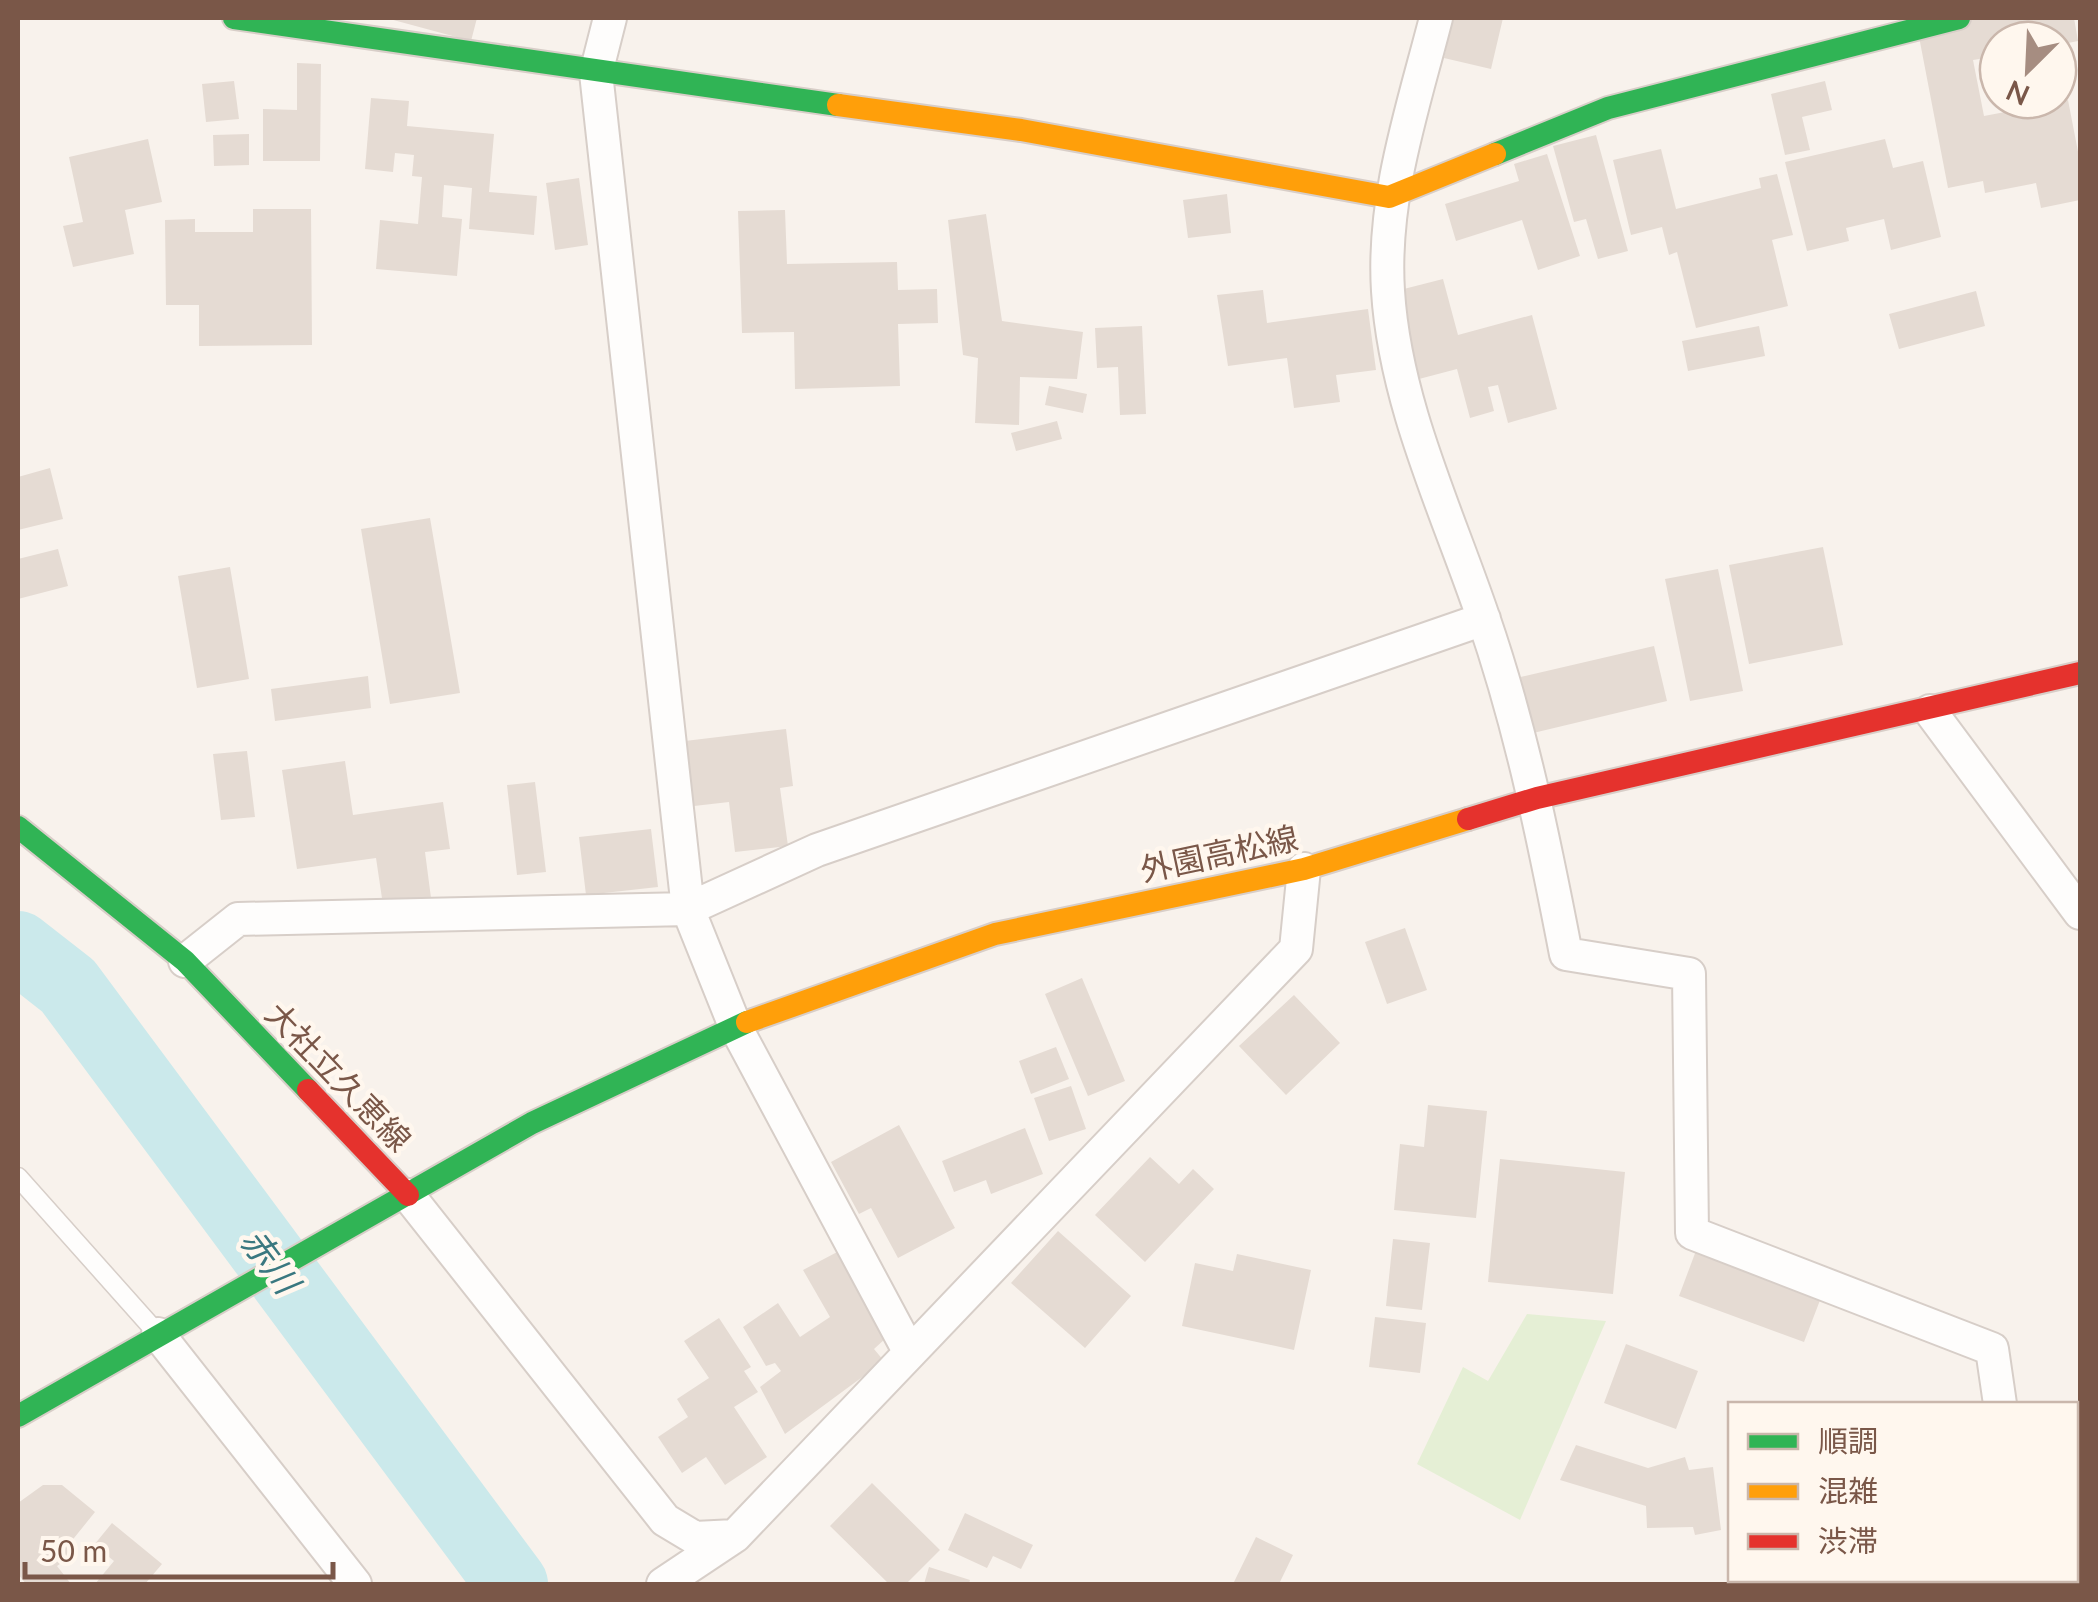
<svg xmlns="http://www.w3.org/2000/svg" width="2098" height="1602" viewBox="0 0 2098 1602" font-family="Lato,'Noto Sans JP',sans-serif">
  <rect width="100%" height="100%" fill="#f8f2ec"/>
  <path fill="#e5efd5" d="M1527,1314l79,7 -86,199 -103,-56 46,-97 25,14z"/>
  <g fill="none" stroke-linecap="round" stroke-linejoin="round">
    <path stroke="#cbe9eb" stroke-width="72" d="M18,947l50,39 444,598"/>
  </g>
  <path fill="#e5dbd3" d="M386,18h91l-6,23z
    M1453,18h50l-12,51 -47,-11z
    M1937,18h137l4,23 -20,4v-5h-60v16l-25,4 11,56 84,-16 12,62v38l-39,8 -5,-25 -51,10 -2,-12 -35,7 -32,-167z
    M297,63l24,1 -1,97h-57v-52l34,1z
    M234,81l5,38 -33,3 -4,-38z
    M1825,81l7,29 -30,7 8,33 -25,5 -14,-61z
    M371,98l38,3 -2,25 87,8 -5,58 48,4 -3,39 -65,-6 3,-41 -28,-3 -2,32 20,2 -5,57 -81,-7 4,-49 38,4 4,-47 -10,-1 2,-21 -19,-2 -2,19 -28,-3z
    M249,134v31l-35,1 -1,-31z
    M1596,135l32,116 -30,8 -12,-40 -12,3 -21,-76z
    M148,139l14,63 -37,8 9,44 -61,13 -10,-41 20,-4 -14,-65z
    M1885,139l8,29 30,-7 18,76 -50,13 -7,-31 -38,9 3,13 -42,10 -22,-89z
    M1661,149l15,60 85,-21 -2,-10 18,-4 16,61 -21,5 16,66 -92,22 -19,-76 -8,3 -7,-28 -31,8 -18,-75z
    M1547,154l33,102 -42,14 -16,-50 -66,21 -11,-37 74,-23 -5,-17z
    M579,178l9,67 -33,5 -9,-67z
    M1227,194l4,39 -43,5 -5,-38z
    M253,209h58l1,136 -113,1v-41h-33l-1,-85 30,-1v13h58z
    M785,210l2,54 110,-2 1,28 39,-1 1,34 -40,1 2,62 -105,3 -1,-57 -52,1 -4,-122z
    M986,214l16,107 81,11 -6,47 -57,-2 -1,48 -44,-2 3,-65 -15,-3 -15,-135z
    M1443,279l15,56 74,-20 25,94 -49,14 -10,-38 -10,2 6,24 -24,7 -13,-49 -38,10 -23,-88z
    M1263,290l4,33 101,-14 8,61 -40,5 4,27 -46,6 -7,-50 -59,8 -11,-71z
    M1976,291l9,35 -86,23 -10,-35z
    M1142,326l4,88 -26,1 -2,-48 -21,1 -2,-40z
    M1759,326l6,30 -77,15 -6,-30z
    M1049,386l38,8 -4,19 -38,-8z
    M1057,421l5,18 -46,12 -5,-18z
    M50,468l13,51 -45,11v-53z
    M430,518l30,175 -70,11 -29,-175z
    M1823,547l20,98 -94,19 -20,-99z
    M58,549l10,37 -50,13v-40z
    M230,567l19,112 -52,9 -19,-112z
    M1718,569l25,122 -53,10 -25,-122z
    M1654,646l13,55 -138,33 -13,-56z
    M368,676l3,32 -96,13 -4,-32z
    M786,729l7,57 -13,2 8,58 -53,6 -6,-50 -35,4 -9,-65z
    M247,751l8,66 -34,3 -8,-66z
    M345,761l8,54 90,-13 7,47 -25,3 6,46 -48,7 -7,-47 -79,11 -15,-99z
    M535,782l11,90 -29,3 -10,-90z
    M651,829l7,58 -72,8 -7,-58z
    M1405,928l22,62 -40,14 -22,-62z
    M1082,978l43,103 -37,15 -43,-102z
    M1294,995l46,48 -54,52 -47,-49z
    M1056,1047l13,32 -38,15 -12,-33z
    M1071,1086l15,43 -37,12 -15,-43z
    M1428,1105l59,6 -11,107 -82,-8 6,-66 24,3z
    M899,1125l56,103 -57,30 -27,-50 -12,6 -28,-52z
    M1025,1128l18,46 -52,20 -5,-14 -32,12 -12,-31z
    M1150,1157l29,27 14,-15 21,20 -69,73 -50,-47z
    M1500,1159l125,13 -12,122 -125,-12z
    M1058,1231l73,65 -46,52 -74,-65z
    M1393,1239l37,4 -8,67 -36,-4z
    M1697,1248l125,47 -18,47 -125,-46z
    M841,1250l45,88 -12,11 10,12 -99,73 -25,-47 21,-16 -6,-8 -9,3 -23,-39 35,-24 22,34 30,-20 -27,-47z
    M1237,1254l74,16 -17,80 -112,-24 13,-63 38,8z
    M1375,1317l51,6 -6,50 -51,-6z
    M719,1318l32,49 -7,4 14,21 -24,15 33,50 -42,28 -19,-28 -24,16 -24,-36 30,-20 -11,-18 32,-21 -25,-37z
    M1626,1344l72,27 -22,58 -72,-26z
    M1576,1445l72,23 37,-11 4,13 24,-3 8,63 -26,5 -2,-8 -46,1 -1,-22 -86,-26z
    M872,1483l68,67 -34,34h-17l-59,-58z
    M43,1485h19l33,27 -25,31 4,11 -17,12 14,18h-45l-8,-10v-71z
    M965,1513l68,32 -12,24 -28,-13 -6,12 -39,-18z
    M112,1523l50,41 -17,20h-50l19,-23 -20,-16z
    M1256,1537l37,18 -14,29h-46z
    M929,1567l41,13 -1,4h-45z
    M1735,1580h86v2l-86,2z"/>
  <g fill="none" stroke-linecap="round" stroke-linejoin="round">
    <g stroke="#d7cec8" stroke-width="21">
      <path id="lane" d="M18,1177l139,156"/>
    </g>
    <g stroke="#d7cec8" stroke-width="36">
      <path id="street" d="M610,18l-14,55 92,836 47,117 174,325
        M1436,18c-23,90 -54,179 -48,273 7,113 59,220 95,326 38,110 61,223 83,337l123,20 3,259 300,116 8,55
        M1930,711l150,202
        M185,961l53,-42 450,-10 129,-59 667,-231
        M408,1195l257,325 30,18 40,-2
        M158,1334l197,250
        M2026,1580l1,4
        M663,1584l72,-48 561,-587 8,-80"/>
    </g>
    <g stroke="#d8cec8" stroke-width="26">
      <path id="fast" d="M234,18l604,87
        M1495,154l113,-46 351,-90
        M18,827l167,134 123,129
        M18,1416l514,-293 215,-101"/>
    </g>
    <g stroke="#d8cec8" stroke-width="26">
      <path id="slow" d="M838,105l183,25 368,67 106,-43
        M747,1022l248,-88 309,-65 164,-50"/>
    </g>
    <g stroke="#d8cec8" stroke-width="26">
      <path id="jam" d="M1468,819l69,-21 543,-125
        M308,1090l100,105"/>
    </g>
    <use href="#lane" stroke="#fefdfc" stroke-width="18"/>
    <use href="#street" stroke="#fefdfc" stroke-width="32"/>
    <use href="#fast" stroke="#30b455" stroke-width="22"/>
    <use href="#slow" stroke="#ff9f0a" stroke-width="22"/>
    <use href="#jam" stroke="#e5322d" stroke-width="22"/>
  </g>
  <g text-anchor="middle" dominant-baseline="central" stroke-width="9" stroke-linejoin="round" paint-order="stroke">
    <g font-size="32" fill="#7a5748" stroke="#fff7ee">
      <text transform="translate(1219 853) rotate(-12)">外園高松線</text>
      <text transform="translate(339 1076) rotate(46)">大社立久恵線</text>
    </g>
    <g font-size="35" font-style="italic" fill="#3a7880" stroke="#fff7ee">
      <text transform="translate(271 1260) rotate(53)">赤川</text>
    </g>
  </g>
  <rect width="2098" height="1602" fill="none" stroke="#7a5748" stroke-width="40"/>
  <rect x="1728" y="1402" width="350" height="180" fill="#fff7ee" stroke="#cab7ac" stroke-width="2.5"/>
  <rect x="1748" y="1434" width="50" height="15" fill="#30b455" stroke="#cab7ac" stroke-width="2.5"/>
  <text x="1818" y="1452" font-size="30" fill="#7a5748">順調</text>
  <rect x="1748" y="1484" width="50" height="15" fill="#ff9f0a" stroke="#cab7ac" stroke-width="2.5"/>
  <text x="1818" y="1502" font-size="30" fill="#7a5748">混雑</text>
  <rect x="1748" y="1534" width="50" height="15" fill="#e5322d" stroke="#cab7ac" stroke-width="2.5"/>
  <text x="1818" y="1552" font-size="30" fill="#7a5748">渋滞</text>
  <g transform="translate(2028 70) rotate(204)"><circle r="48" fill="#fff7ee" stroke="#cab7ac" stroke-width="2.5"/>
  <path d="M0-8L18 38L0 25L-18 38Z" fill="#a68d81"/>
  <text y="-15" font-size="28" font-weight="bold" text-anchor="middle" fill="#7a5748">N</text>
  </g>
  <path d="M25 1562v15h308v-15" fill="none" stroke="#7a5748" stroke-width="5"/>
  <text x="40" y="1562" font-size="30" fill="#7a5748" stroke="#fff7ee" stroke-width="8" paint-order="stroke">50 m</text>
</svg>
